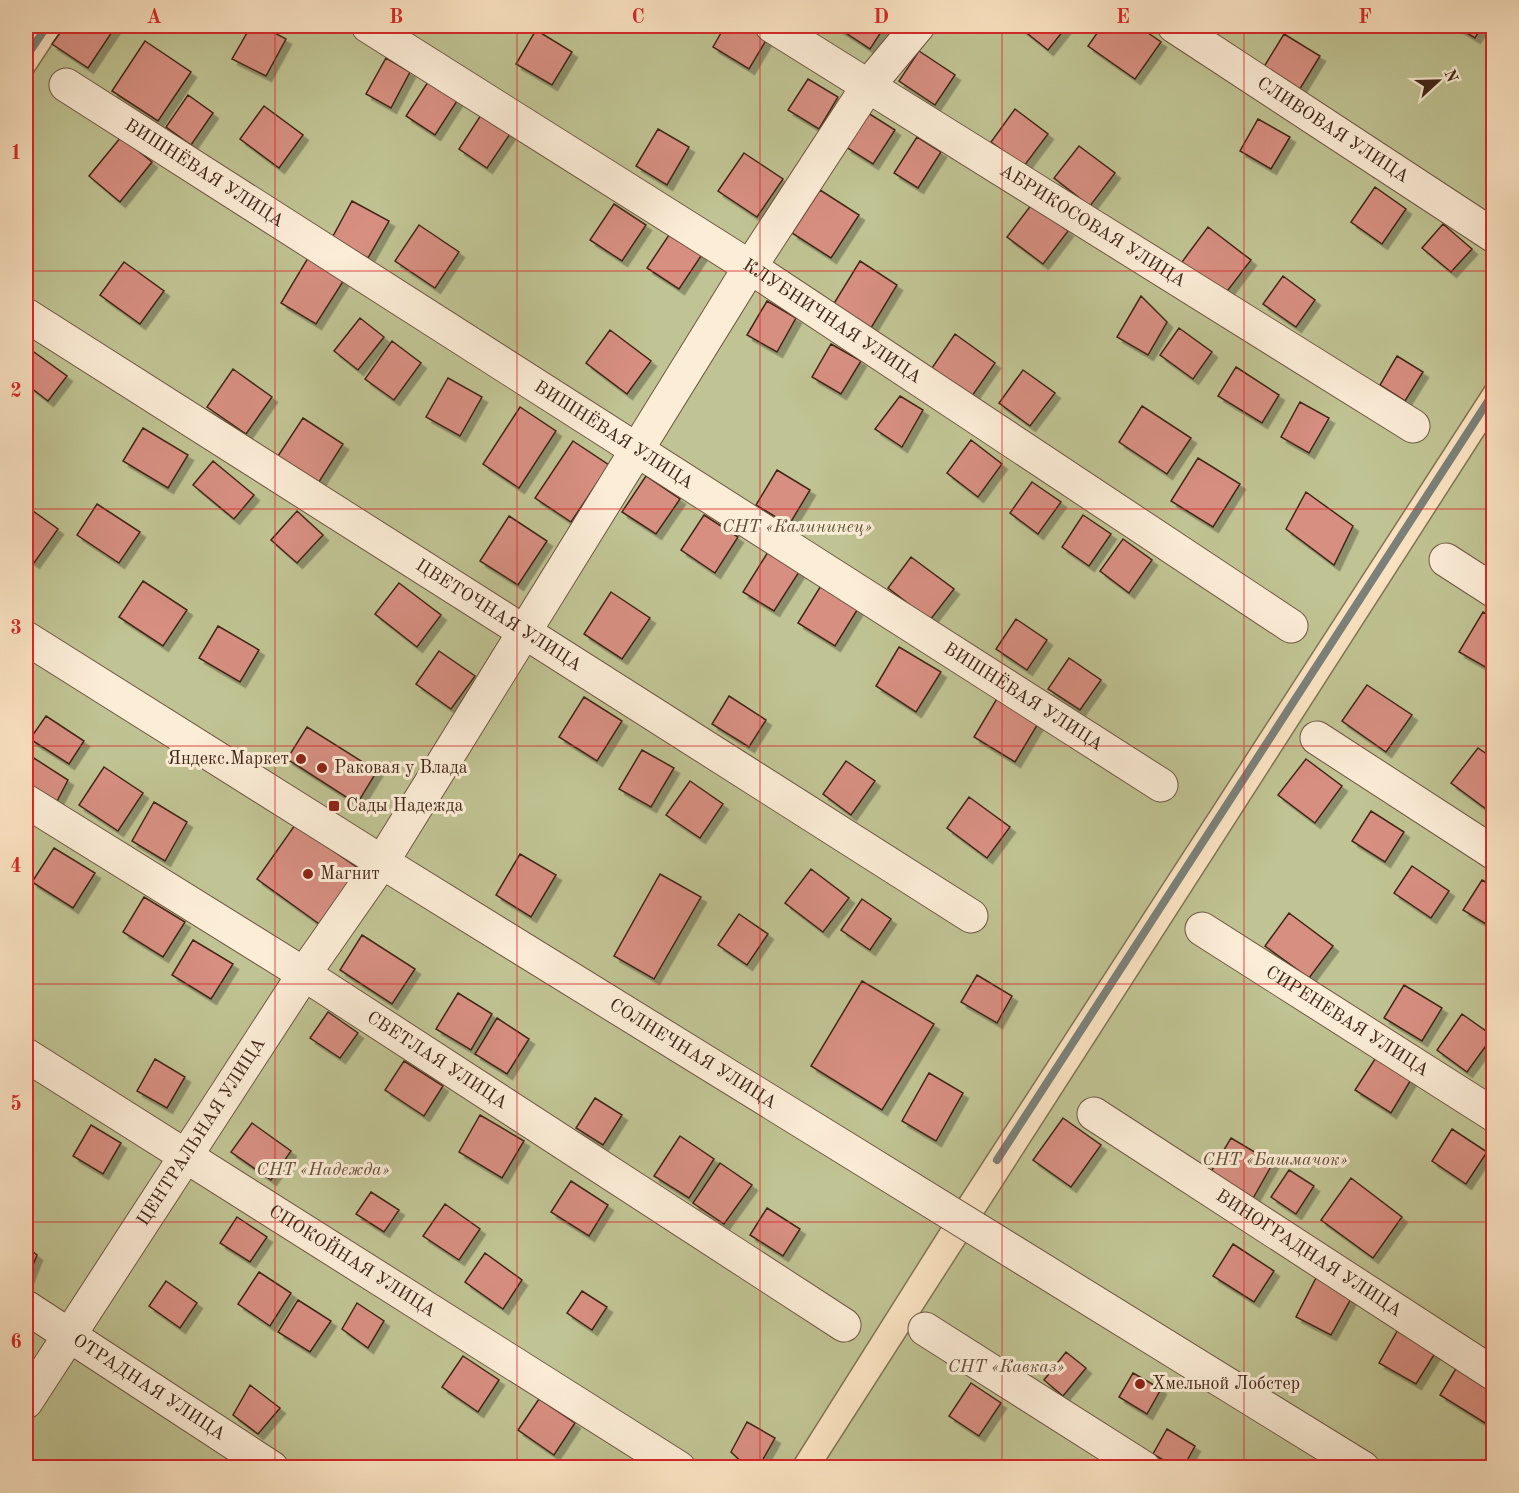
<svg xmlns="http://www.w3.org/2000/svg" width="1519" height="1493" viewBox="0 0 1519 1493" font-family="'Old Standard TT',serif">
  <defs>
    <filter id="shadow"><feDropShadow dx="5.5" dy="5.5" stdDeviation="0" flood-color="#0004"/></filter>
  </defs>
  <rect width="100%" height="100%" fill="#fbe3c2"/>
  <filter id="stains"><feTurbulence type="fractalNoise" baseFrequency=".00333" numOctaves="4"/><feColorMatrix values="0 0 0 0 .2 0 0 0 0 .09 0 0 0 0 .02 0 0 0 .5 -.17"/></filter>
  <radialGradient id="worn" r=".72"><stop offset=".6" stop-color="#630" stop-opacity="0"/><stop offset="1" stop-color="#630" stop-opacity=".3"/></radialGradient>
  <path fill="#c0c393" stroke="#817456" stroke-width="1.5" d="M64,26h1429v348l-543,839 -160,254h-764v-1383z
    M1493,421v1046l-672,1z"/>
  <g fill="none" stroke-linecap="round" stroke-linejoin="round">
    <path stroke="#7b817a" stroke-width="8" d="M26,57l21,-31
      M997,1160l497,-768"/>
  </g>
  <path fill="#d78f81" stroke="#422619" stroke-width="1.5" filter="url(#shadow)" d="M65,26h51l-28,42 -36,-24z
    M251,26h11l24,13 -20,37 -34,-17z
    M725,26h23l20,11 -19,32 -36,-22z
    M835,26h50l-15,23z
    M1018,26h49l-19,24z
    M1102,26h36l23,16 -26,37 -47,-33z
    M1455,26h27l-7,12z
    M536,30l36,22 -20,33 -36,-21z
    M1284,34l36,22 -22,36 -36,-22z
    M145,41l46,31 -33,49 -46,-30z
    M919,51l36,24 -20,30 -36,-24z
    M386,58l24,14 -19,36 -25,-14z
    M808,79l30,18 -19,32 -31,-19z
    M428,82l29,19 -22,34 -29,-19z
    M188,95l25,18 -22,32 -25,-18z
    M264,106l39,29 -24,33 -39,-29z
    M1015,109l33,25 -24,32 -33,-24z
    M868,113l27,17 -22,34 -27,-17z
    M481,115l29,19 -23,34 -28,-19z
    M1258,119l32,18 -19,32 -31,-18z
    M658,129l31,18 -22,38 -31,-19z
    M121,137l31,25 -32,40 -31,-26z
    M917,137l24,15 -23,36 -24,-15z
    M1079,146l36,27 -25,33 -36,-28z
    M744,153l39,26 -26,38 -39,-26z
    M1375,187l31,22 -24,35 -31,-22z
    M820,190l39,25 -28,43 -39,-25z
    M352,201l37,20 -21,37 -36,-20z
    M614,204l32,21 -24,36 -32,-21z
    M1032,204l36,27 -25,33 -36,-27z
    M1443,224l29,25 -21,23 -29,-24z
    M419,225l40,27 -24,36 -40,-27z
    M1208,227l43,33 -26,34 -43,-32z
    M671,232l32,21 -24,36 -32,-21z
    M308,258l36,22 -28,44 -35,-21z
    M860,261l37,24 -26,43 -38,-23z
    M124,262l40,29 -24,33 -40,-29z
    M1283,276l32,24 -19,27 -33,-23z
    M1141,296l26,26 -19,33 -31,-18z
    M767,301l29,17 -19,34 -30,-17z
    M360,318l24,19 -26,33 -24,-19z
    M1179,328l33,24 -19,27 -33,-24z
    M610,330l41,31 -24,33 -41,-31z
    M955,334l40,29 -23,33 -40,-28z
    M392,341l29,22 -27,37 -29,-21z
    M831,344l30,17 -20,33 -29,-17z
    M27,347l40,29 -19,25 -22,-17z
    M1397,356l26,16 -18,29 -25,-16z
    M1236,367l43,28 -17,28 -44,-27z
    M233,369l39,28 -26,37 -39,-27z
    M1023,370l32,23 -25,33 -31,-23z
    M448,378l34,19 -22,39 -34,-19z
    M900,396l23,14 -21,37 -27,-18z
    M1300,402l29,16 -20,35 -28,-16z
    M1142,406l49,32 -24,36 -48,-32z
    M520,407l36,24 -37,57 -36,-24z
    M303,418l40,26 -26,41 -41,-26z
    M143,428l45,27 -20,33 -45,-27z
    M971,440l31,24 -24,33 -31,-24z
    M573,441l36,24 -38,57 -36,-24z
    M1198,458l42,26 -27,43 -42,-26z
    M213,461l41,34 -20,24 -41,-34z
    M777,470l33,20 -21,35 -33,-20z
    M646,476l34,23 -24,35 -34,-22z
    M1032,482l29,20 -23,32 -28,-21z
    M1306,492l47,34 -19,39 -48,-36z
    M97,504l43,28 -21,31 -42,-28z
    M26,506l32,23 -24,34 -8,-6z
    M297,511l26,24 -26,28 -26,-23z
    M704,515l34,22 -23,36 -34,-23z
    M1083,515l28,19 -22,32 -27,-19z
    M509,516l38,25 -29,44 -38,-24z
    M1123,539l29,21 -23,33 -29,-22z
    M768,552l31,20 -25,39 -31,-19z
    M911,557l43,32 -24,31 -42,-32z
    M143,581l44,29 -24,36 -44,-29z
    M399,583l42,32 -24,32 -42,-33z
    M822,584l37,23 -24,39 -37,-23z
    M611,592l39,26 -28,41 -38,-25z
    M1483,612l11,7v53l-35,-20z
    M1016,619l31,21 -20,30 -31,-21z
    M218,626l41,24 -19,32 -41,-24z
    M899,647l42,25 -25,40 -40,-26z
    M439,651l36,25 -24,33 -35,-25z
    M1069,658l32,22 -21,30 -32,-21z
    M1367,685l45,30 -26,37 -44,-31z
    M729,696l37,24 -17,27 -37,-23z
    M584,697l38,24 -25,40 -38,-24z
    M998,697l41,25 -24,40 -41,-25z
    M46,716l38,25 -15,23 -39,-25z
    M307,727l70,44 -20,33 -70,-45z
    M1478,748l16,11v39l-8,11 -35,-26z
    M642,750l32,18 -23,39 -32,-18z
    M26,753l42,27 -13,25 -29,-15z
    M1306,759l36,27 -27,37 -37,-28z
    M846,761l29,20 -24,34 -28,-21z
    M104,767l39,26 -25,38 -39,-26z
    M690,781l33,23 -23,34 -34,-23z
    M969,797l41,30 -23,31 -40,-30z
    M154,802l33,20 -22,39 -33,-20z
    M1371,811l33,21 -19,30 -33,-21z
    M295,825l63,43 -36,58 -65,-47z
    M54,848l41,25 -22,35 -41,-26z
    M520,854l36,21 -25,42 -35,-22z
    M1412,866l37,25 -18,27 -37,-25z
    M811,869l38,29 -26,34 -38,-29z
    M660,874l41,23 -47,82 -40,-23z
    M1482,880l12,7v42l-31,-19z
    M144,897l41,25 -22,35 -40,-25z
    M862,899l29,20 -21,31 -29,-20z
    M1289,913l44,33 -24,32 -44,-32z
    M739,914l29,20 -21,31 -29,-20z
    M362,935l53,34 -23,35 -52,-34z
    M193,940l40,24 -22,35 -39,-24z
    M977,975l35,21 -15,27 -36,-21z
    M862,981l72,43 -52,86 -71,-44z
    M1404,985l38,23 -20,33 -38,-23z
    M458,993l34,21 -21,36 -35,-21z
    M328,1012l30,21 -18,25 -30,-20z
    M1462,1014l31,22 -26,36 -30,-22z
    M497,1018l32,21 -22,35 -32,-20z
    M1377,1056l35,22 -21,35 -36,-23z
    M155,1059l30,18 -18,31 -30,-17z
    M404,1061l39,25 -19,30 -39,-26z
    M929,1073l34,20 -27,48 -34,-20z
    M595,1098l27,17 -19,30 -27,-17z
    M480,1115l44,26 -22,37 -43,-26z
    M1063,1118l38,27 -30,42 -38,-27z
    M252,1123l39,28 -20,29 -40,-28z
    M91,1125l30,18 -18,31 -30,-18z
    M1452,1129l35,23 -21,32 -34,-23z
    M680,1136l34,23 -25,39 -35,-22z
    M1231,1138l42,25 -21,37 -43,-25z
    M720,1163l32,22 -28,39 -31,-21z
    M1289,1170l25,16 -18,28 -25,-17z
    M1351,1178l51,39 -29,41 -52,-38z
    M571,1181l37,24 -19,31 -38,-24z
    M371,1192l28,18 -15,22 -28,-18z
    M445,1204l35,25 -21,31 -36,-24z
    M767,1208l33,21 -17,27 -33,-21z
    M237,1217l30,20 -17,25 -30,-19z
    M1233,1244l41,27 -20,31 -41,-26z
    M26,1246l11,9 -11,28z
    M485,1253l37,27 -19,29 -38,-27z
    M259,1272l32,21 -21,33 -32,-22z
    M1317,1276l36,19 -22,40 -35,-18z
    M166,1281l31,22 -17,25 -31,-22z
    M582,1291l25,16 -15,23 -25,-17z
    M298,1300l33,21 -21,31 -32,-20z
    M357,1303l27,18 -16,27 -26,-19z
    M1399,1328l38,22 -21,34 -37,-21z
    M1066,1352l20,16 -23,28 -19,-16z
    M463,1356l36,24 -21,32 -36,-25z
    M1457,1367l37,23v18l-9,15 -45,-28z
    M1133,1373l28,16 -14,25 -28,-17z
    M971,1383l30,20 -22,33 -30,-20z
    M250,1385l30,23 -22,26 -25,-19z
    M539,1399l36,24 -21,32 -36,-25z
    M747,1422l28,16 -17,30h-10l-17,-16z
    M1167,1429l28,17 -12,22h-6l-24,-14z"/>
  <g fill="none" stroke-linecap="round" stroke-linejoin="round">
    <g stroke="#705543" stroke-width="35">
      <g id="minor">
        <path id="s1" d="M368,26l382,241 541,359"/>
        <path id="s2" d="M772,26l641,400"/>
        <path id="s3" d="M1174,26l320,210"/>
        <path id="s4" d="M66,85l1095,700"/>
        <path id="s5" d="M26,315l945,601"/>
        <path d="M1446,560l48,31"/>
        <path id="s6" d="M26,638l356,224 981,606"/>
        <path d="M1317,738l177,115"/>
        <path id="s7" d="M26,801l278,173 540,351"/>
        <path id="s8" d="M1202,929l292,186"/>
        <path id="s9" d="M26,1055l653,413"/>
        <path id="s10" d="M1094,1114l400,260"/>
        <path id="s11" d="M26,1307l246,161"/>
        <path d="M925,1329l219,139"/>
        <path id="s12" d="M26,1402l278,-428 78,-112 368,-595 118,-181 50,-60"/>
      </g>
    </g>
    <use href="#minor" stroke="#fcedd7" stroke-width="33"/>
  </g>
  <path fill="none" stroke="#d62828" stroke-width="1.5" stroke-opacity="0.55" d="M275,26v1442M517,26v1442M760,26v1442M1002,26v1442M1244,26v1442M26,271h1468M26,509h1468M26,746h1468M26,984h1468M26,1222h1468"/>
  <g fill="#8f2418" stroke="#fcedd7" stroke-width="2">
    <circle cx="301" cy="759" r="6"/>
    <circle cx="322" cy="768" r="6"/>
    <rect x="328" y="800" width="12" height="12" rx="3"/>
    <circle cx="308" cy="874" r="6"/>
    <circle cx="1140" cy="1384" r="6"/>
  </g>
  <g text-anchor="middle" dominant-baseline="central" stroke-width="6" stroke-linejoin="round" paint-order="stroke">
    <g font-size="18" fill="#422619" stroke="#fcedd7">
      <text stroke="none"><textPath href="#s3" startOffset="190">СЛИВОВАЯ УЛИЦА</textPath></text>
      <text stroke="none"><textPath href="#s4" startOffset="164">ВИШНЁВАЯ УЛИЦА</textPath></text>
      <text stroke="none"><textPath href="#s2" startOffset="378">АБРИКОСОВАЯ УЛИЦА</textPath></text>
      <text stroke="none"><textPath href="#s1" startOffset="550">КЛУБНИЧНАЯ УЛИЦА</textPath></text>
      <text stroke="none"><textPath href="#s4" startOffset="650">ВИШНЁВАЯ УЛИЦА</textPath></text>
      <text stroke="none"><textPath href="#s5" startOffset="560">ЦВЕТОЧНАЯ УЛИЦА</textPath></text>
      <text stroke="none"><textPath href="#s4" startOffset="1136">ВИШНЁВАЯ УЛИЦА</textPath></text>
      <text stroke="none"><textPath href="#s8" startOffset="172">СИРЕНЕВАЯ УЛИЦА</textPath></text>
      <text stroke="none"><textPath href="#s6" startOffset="786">СОЛНЕЧНАЯ УЛИЦА</textPath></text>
      <text stroke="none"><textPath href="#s7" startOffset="486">СВЕТЛАЯ УЛИЦА</textPath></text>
      <text stroke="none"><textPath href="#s12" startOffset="322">ЦЕНТРАЛЬНАЯ УЛИЦА</textPath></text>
      <text stroke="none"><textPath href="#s10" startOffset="256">ВИНОГРАДНАЯ УЛИЦА</textPath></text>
      <text stroke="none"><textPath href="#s9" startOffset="386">СПОКОЙНАЯ УЛИЦА</textPath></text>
      <text stroke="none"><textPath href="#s11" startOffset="147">ОТРАДНАЯ УЛИЦА</textPath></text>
    </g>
    <g font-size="18" font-style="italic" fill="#624d38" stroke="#fcedd7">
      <text x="797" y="527">СНТ «Калининец»</text>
      <text x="1275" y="1160">СНТ «Башмачок»</text>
      <text x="323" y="1170">СНТ «Надежда»</text>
      <text x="1006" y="1367">СНТ «Кавказ»</text>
    </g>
    <g font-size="18" fill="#422619" stroke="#fcedd7" text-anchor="start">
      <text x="289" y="759" text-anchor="end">Яндекс.Маркет</text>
      <text x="334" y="768">Раковая у Влада</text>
      <text x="346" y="806">Сады Надежда</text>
      <text x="320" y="874">Магнит</text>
      <text x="1152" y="1384">Хмельной Лобстер</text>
    </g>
  </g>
  <rect width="1519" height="1493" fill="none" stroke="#fbe3c2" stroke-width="66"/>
  <g transform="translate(1438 81) rotate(68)" stroke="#fcedd7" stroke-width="4.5" paint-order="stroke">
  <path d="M0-4.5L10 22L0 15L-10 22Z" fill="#422619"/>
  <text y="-9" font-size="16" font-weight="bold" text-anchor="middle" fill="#422619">N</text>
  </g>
  <rect x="33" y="33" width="1453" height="1427" fill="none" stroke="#d62828" stroke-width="2"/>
  <g font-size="20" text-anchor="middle" font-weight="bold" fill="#d62828">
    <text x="154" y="23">A</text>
    <text x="396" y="23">B</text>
    <text x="638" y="23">C</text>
    <text x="881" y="23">D</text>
    <text x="1123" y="23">E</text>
    <text x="1365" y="23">F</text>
    <text x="16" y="159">1</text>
    <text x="16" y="397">2</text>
    <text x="16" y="634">3</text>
    <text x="16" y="872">4</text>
    <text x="16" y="1110">5</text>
    <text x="16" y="1348">6</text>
  </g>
  <rect width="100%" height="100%" filter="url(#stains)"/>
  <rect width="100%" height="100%" fill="url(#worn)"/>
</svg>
